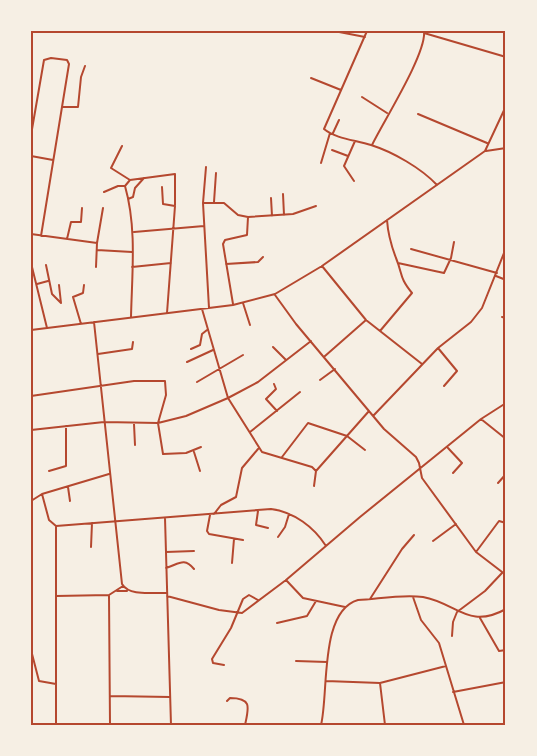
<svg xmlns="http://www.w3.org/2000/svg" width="537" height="756" viewBox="0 0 537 756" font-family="'Exo 2',sans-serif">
  <rect width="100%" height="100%" fill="#f6efe4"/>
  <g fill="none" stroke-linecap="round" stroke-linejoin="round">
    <path stroke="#b5482f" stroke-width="2" d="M334,31l31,6
      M367,31l-43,98c12,10 32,11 47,16 22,7 50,23 66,40
      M424,33l82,24
      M311,78l30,12
      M362,97l25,16
      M63,107h15l3,-30 4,-11
      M418,114l69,29
      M333,133l6,-13
      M31,135l13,-75 7,-2 16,2 2,4 -28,172
      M372,145c11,-23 55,-92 52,-114
      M122,146l-11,22 19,12
      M332,150l16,6
      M486,151l20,-3
      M31,156l22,4
      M321,163l9,-30
      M206,167l-3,36 6,105
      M354,181l-10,-15 11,-25
      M125,186c12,42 7,87 6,131
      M125,186l5,-6 45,-6v31
      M162,187l1,17 12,2 -8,107
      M104,192l14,-6h7
      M283,194l1,21
      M271,198l1,18
      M128,199l5,-2 2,-9 9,-10
      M214,202l2,-29
      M203,203h21l14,12 10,2 45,-3 23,-8
      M134,232l70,-6
      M31,234l66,9
      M67,239l4,-17h10l1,-14
      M411,249l86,24
      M97,250l35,2
      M31,263l16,65
      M398,263l46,10 7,-15 3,-16
      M226,264l32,-2 5,-5
      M46,265l6,29 9,9 -2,-18
      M322,266l44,54 56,44
      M96,267l1,-24 6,-35
      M132,267l39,-4
      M496,276l10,4
      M37,284l11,-3
      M275,295l21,29 88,105 32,28 3,6 3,15 54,74 30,23
      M243,303l7,22
      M233,304l-10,-60 2,-4 22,-5 1,-18
      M202,309l26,89 30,-16 53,-41
      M502,317l4,1
      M94,322l28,262c8,13 31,8 45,9
      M81,324l-8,-27 10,-4 1,-8
      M31,330l202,-25 42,-11 47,-28 163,-115 21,-45
      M380,331l32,-38c-13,-16 -9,-18 -16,-35 -5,-13 -8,-23 -9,-38
      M273,347l13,13
      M438,348l19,23 -13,15
      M191,349l9,-4 2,-11 5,-4
      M98,354l34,-5 1,-7
      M325,356l41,-36
      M187,362l26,-12
      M320,380l15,-11
      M197,382l46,-27
      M274,384l2,5 -10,10 11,12
      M31,396l103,-15h31l1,14 -8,28 5,31 23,-1 15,-6
      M373,416l65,-68 33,-26 11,-14 24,-60
      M481,419l25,20
      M134,424l1,21
      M31,430l73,-8 54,1 28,-7 42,-18 34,54 50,15 4,4 -2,15
      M250,432l50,-40
      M448,448l14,15 -9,10
      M194,452l6,19
      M282,457l26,-34 39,13 18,14
      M49,471l17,-5v-40
      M316,471l53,-60
      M498,483l8,-9
      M68,487l2,14
      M42,494l7,26 7,6 215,-17c23,3 43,18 55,37
      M31,501l11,-7 67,-20
      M258,511l-2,14 12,3
      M214,514l7,-9 15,-8 6,-29 16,-19
      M210,515l-3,16 2,3 34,6
      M165,518l6,207
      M278,537l7,-10 4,-13
      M433,541l23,-17
      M91,547l1,-24
      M166,552l28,-1
      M476,552l23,-31 7,2
      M232,563l2,-24
      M166,568c13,-4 18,-11 28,1
      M286,580l17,18 42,9
      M117,591h10
      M109,595l1,130
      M56,596l53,-1 14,-9
      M167,596l52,14 23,3 44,-33 74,-63 121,-98 25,-16
      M413,597l8,23 18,23 25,82
      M370,599l32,-50 12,-14
      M480,618l19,33 7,-1
      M277,623l30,-7 9,-15
      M452,636l1,-14 4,-10 28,-21 17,-18
      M31,650l8,31 17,3
      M296,661l31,1
      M224,665l-11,-2 -1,-4 19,-31 12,-29 6,-4 9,5
      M326,681l54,2 66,-17
      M380,683l5,42
      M453,692l53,-10
      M110,696l60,1
      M227,701l3,-3c22,0 19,9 15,27
      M171,724l14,1
      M56,725v-199
      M321,725c8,-32 -2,-114 37,-125 20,-1 44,-6 65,-3 34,6 45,33 83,12"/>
  </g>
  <rect width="537" height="756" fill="none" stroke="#f6efe4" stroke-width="65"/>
  <rect x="32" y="32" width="472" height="692" fill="none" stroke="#b5482f" stroke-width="2"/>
</svg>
